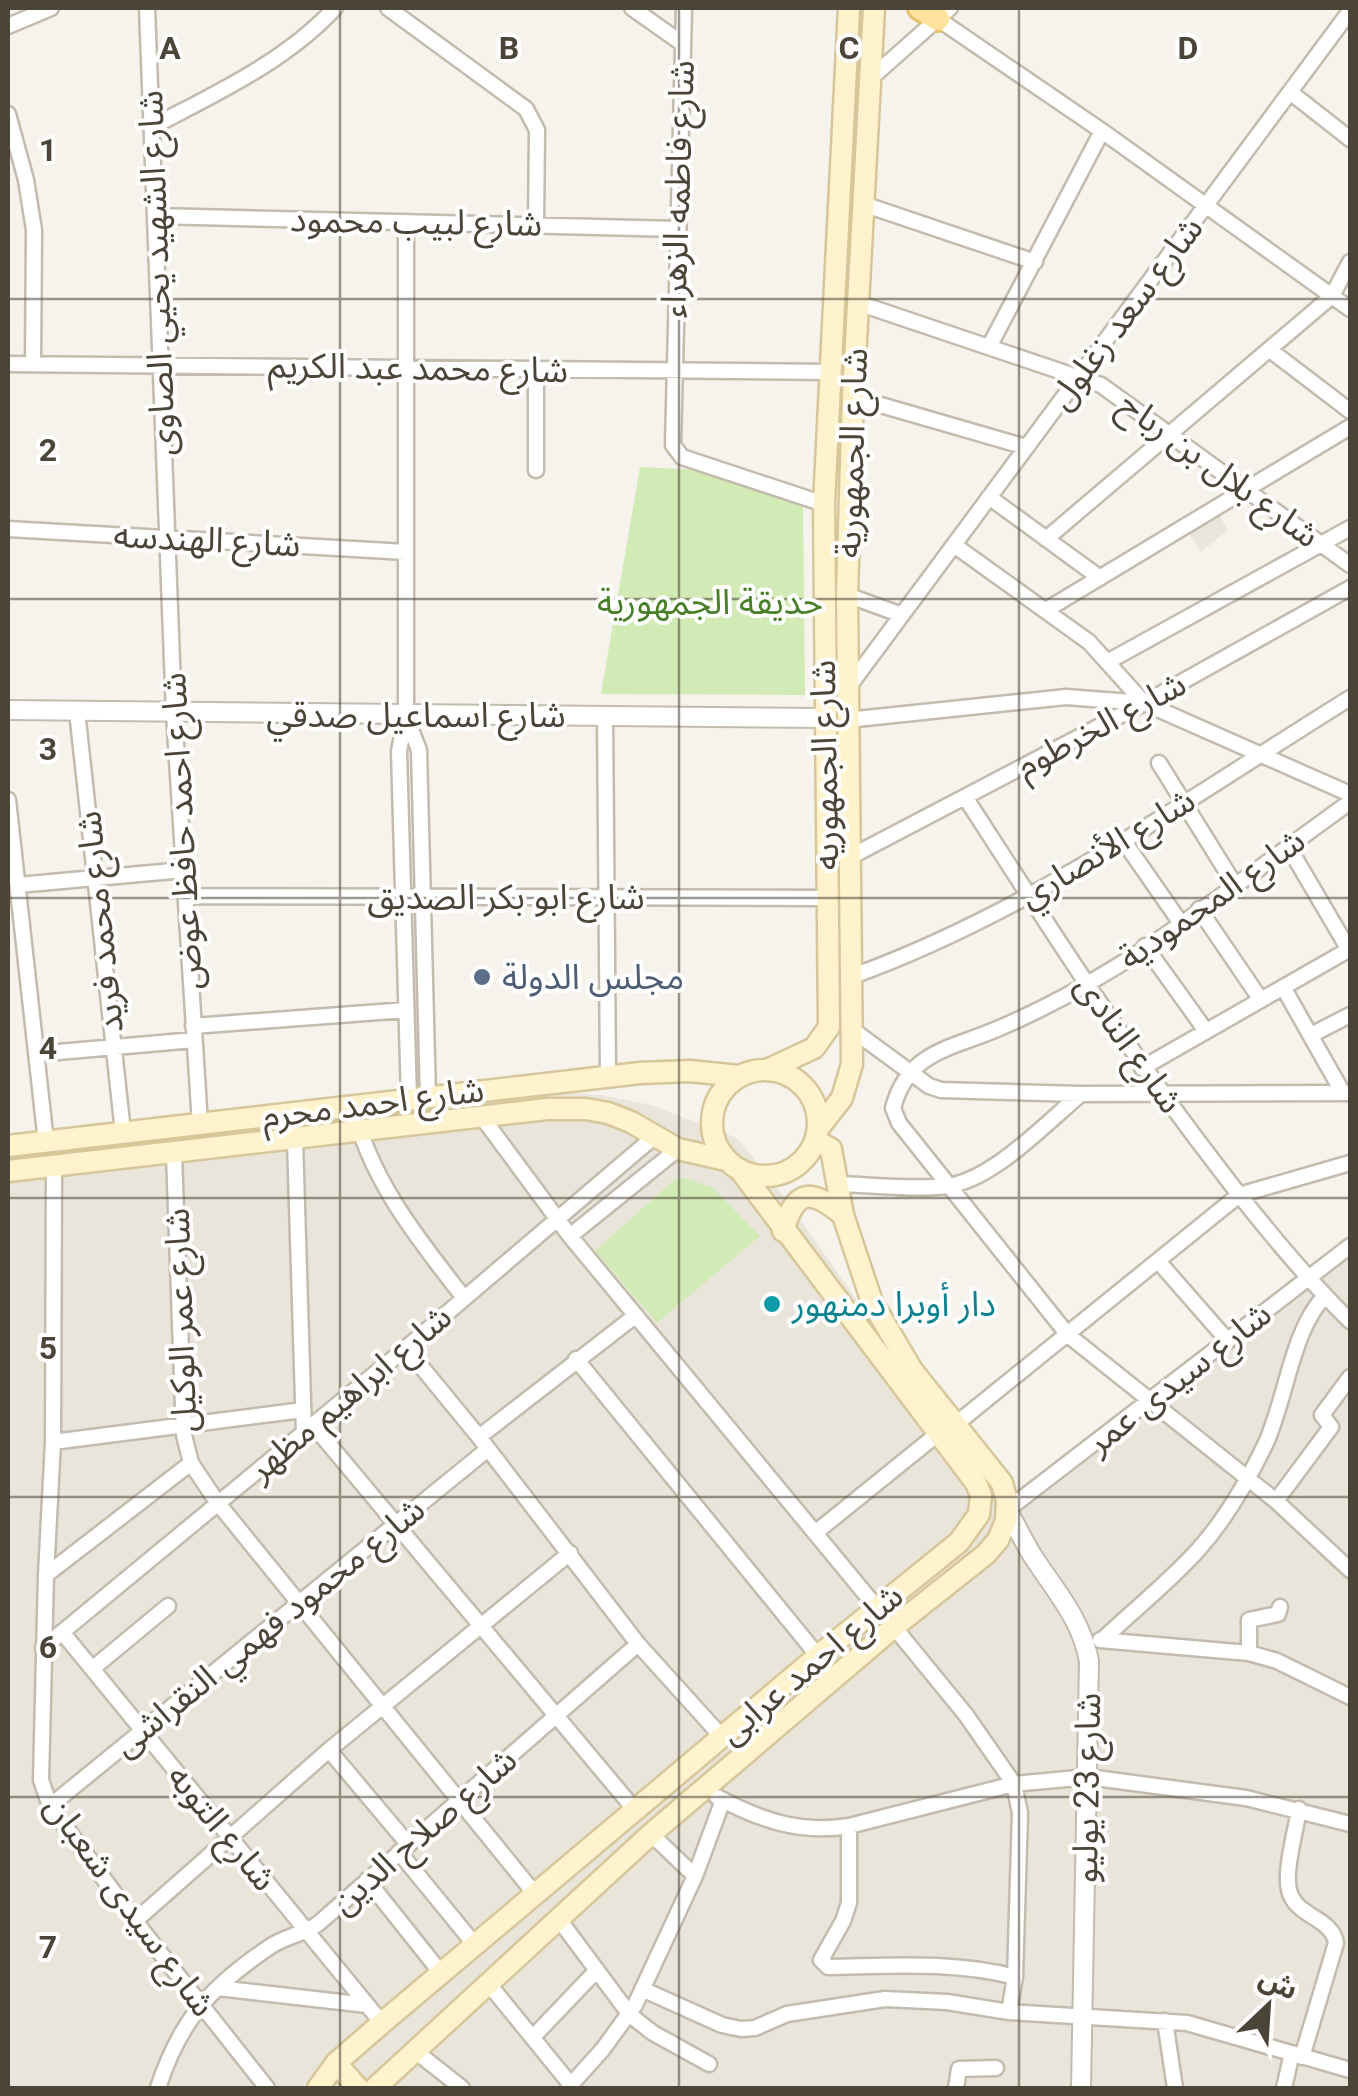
<svg xmlns="http://www.w3.org/2000/svg" width="1358" height="2096" viewBox="0 0 1358 2096" font-family="Roboto,'Noto Sans Arabic',sans-serif">
  <rect width="100%" height="100%" fill="#f6f3ec"/>
  <path fill="#eae5da" d="M1219,515l9,15 -27,22 -12,-18z
    M563,1092l38,3 50,10 86,33 48,60 143,203 76,102 346,-264v849h-1342v-930z"/>
  <path fill="#d2eab5" d="M640,467l62,3 101,34 2,191 -204,-1z
    M683,1178l29,9 48,49 -103,87 -62,-72 79,-71z"/>
  <g fill="none" stroke-linecap="round" stroke-linejoin="round">
    <g stroke="#c2bbae" stroke-width="19">
      <path id="minor" d="M147,8l27,705 26,411
        M388,8l138,101 11,21 -1,95
        M632,8l51,36
        M684,8l-11,437 9,12 142,47
        M938,19l164,112 248,178
        M8,26l43,-18
        M871,78l79,-70
        M1290,92l60,47
        M8,114l18,66 8,50 -1,134
        M152,127c64,-34 133,-65 183,-119
        M863,204l172,58
        M155,216l522,13
        M406,222v494l-7,35 10,348
        M858,303l243,82 249,180
        M989,347l113,-216
        M1270,350l80,61
        M8,364l821,8
        M853,397l173,50
        M536,470v-101
        M989,497l111,81
        M8,529l398,23
        M1046,539l286,-243 18,-34
        M954,545l135,97 55,61
        M847,595l55,20
        M1046,610l304,-183
        M1109,661l241,-133
        M847,689l503,-678
        M77,711l46,421
        M605,716l3,360
        M406,717l13,33 9,347
        M847,720l219,-23 78,6 206,91
        M1159,763l76,122
        M965,797c79,122 157,245 246,361 43,57 88,113 139,163
        M8,800l38,342
        M1350,802c-112,80 -226,174 -353,227 -46,20 -89,22 -104,79l6,15 169,212 208,166 74,69
        M1123,840l57,82
        M1288,846l61,104
        M850,857l294,-154 206,-115
        M18,885l166,-15
        M185,896l642,2
        M1199,909l62,91
        M1145,946l61,85
        M853,976c179,-65 336,-178 497,-278
        M1283,987l60,106
        M193,1026l213,-16
        M854,1031l75,55 12,4 140,4 269,-1
        M1311,1035l39,-20
        M36,1054l158,-14
        M1142,1068l208,-119
        M353,1105c16,74 66,135 111,193
        M482,1117l88,119 307,372
        M295,1141l9,292
        M174,1154l10,281 7,28 26,39 318,392
        M54,1166l-1,276 -7,133 -5,205 9,26 85,115 132,167
        M838,1184c35,1 74,6 109,2 46,-6 99,-63 134,-92
        M570,1236l108,-87
        M1158,1261l70,80
        M406,1348l73,89 159,207 84,93
        M576,1359l242,297
        M956,1424l283,-229 111,-32
        M313,1425l322,385
        M479,1437l156,-121
        M53,1442l250,-32
        M1276,1501l55,-74 -9,-12 28,-38
        M1007,1510l343,-264
        M815,1533l125,-101
        M46,1575l145,-112
        M894,1627l72,88 48,69 6,29 -5,164
        M62,1632l320,391
        M1100,1640l149,13 28,8 73,36
        M1102,1640c32,-30 67,-58 96,-90 26,-29 50,-70 67,-105 21,-45 27,-116 60,-149
        M43,1648l363,-300 249,-212
        M1249,1653v-33l29,-6 2,-7
        M92,1669l76,-63
        M329,1750l79,94
        M717,1797c43,23 83,37 132,29
        M50,1806l438,-357
        M1299,1809c-3,21 -15,62 -10,81 6,27 43,27 47,53l-34,114
        M1350,1824l-104,-26 -158,-21 -74,7 -165,42v77l-6,18 -22,39 7,7c63,-1 125,-6 187,10l-6,35 178,11 163,47
        M651,1834l44,42
        M399,1852l76,93
        M367,1880l74,93
        M558,1918l72,97 23,18 56,31
        M135,1921l194,-171 241,-197
        M488,1983l83,102
        M218,1988l149,17
        M642,1989l80,36 19,4 14,-1 32,-14 98,-15 62,3 62,10
        M1165,2021l10,67
        M534,2036l63,-66
        M415,2051l47,37
        M158,2088c22,-68 53,-102 113,-142 15,-10 34,-12 48,-23l319,-279
        M568,2088l35,-39 32,-44 60,-129 28,-76
        M956,2088l3,-19 37,-1
        M1284,2088l8,-35"/>
    </g>
    <g stroke="#c2bbae" stroke-width="22">
      <path id="tertiary" d="M8,710l817,8
        M1007,1510c10,16 17,33 27,48 23,35 47,61 55,103l-8,427"/>
    </g>
    <g stroke="#d6c79b" stroke-width="25">
      <path id="secondary" d="M769,1069l45,-21 15,-21 -5,-523 25,-496
        M712 1123a53 53 0 1 1 106 0a53 53 0 1 1-106 0Z
        M818,1129l24,-31 10,-34 -5,-469 6,-198 21,-389
        M8,1146l632,-73 50,-2 49,5
        M8,1171l539,-62h39l22,4 23,9 47,27 48,11
        M783,1231c13,-42 27,-43 60,-16
        M336,2063l22,25
        M318,2088l18,-25 46,-40 436,-367 141,-114 20,-28 2,-19 -5,-12 -236,-313
        M375,2088l276,-254 243,-207 92,-73 12,-14 8,-19 1,-20 -5,-18 -90,-113 -40,-68 -29,-87 -12,-66 -15,-9"/>
    </g>
    <g stroke="#e6c16a" stroke-width="28">
      <path id="primary" d="M920,8l18,11"/>
    </g>
    <use href="#minor" stroke="#fff" stroke-width="14"/>
    <use href="#tertiary" stroke="#fff" stroke-width="18"/>
    <use href="#secondary" stroke="#fff3cd" stroke-width="20"/>
    <use href="#primary" stroke="#ffe39c" stroke-width="22"/>
  </g>
  <path fill="none" stroke="#4b4439" stroke-width="2.5" stroke-opacity="0.55" d="M340,8v2080M679,8v2080M1019,8v2080M8,299h1342M8,599h1342M8,898h1342M8,1198h1342M8,1497h1342M8,1797h1342"/>
  <circle fill="#5c6f8a" stroke="#fff" stroke-width="4" cx="482" cy="977" r="10"/>
  <circle fill="#0f9aa8" stroke="#fff" stroke-width="4" cx="772" cy="1304" r="10"/>
  <g text-anchor="middle" dominant-baseline="central" stroke-width="8" stroke-linejoin="round" paint-order="stroke">
    <g font-size="35" fill="#4b4439" stroke="#fff">
      <text transform="translate(678 189) rotate(-88)">شارع فاطمه الزهراء</text>
      <text transform="translate(416 222) rotate(1)">شارع لبيب محمود</text>
      <text transform="translate(157 273) rotate(-92)">شارع الشهيد يحيي الصاوى</text>
      <text transform="translate(1126 313) rotate(-53)">شارع سعد زغلول</text>
      <text transform="translate(418 368) rotate(1)">شارع محمد عبد الكريم</text>
      <text transform="translate(852 453) rotate(-88)">شارع الجمهورية</text>
      <text transform="translate(1219 470) rotate(36)">شارع بلال بن رباح</text>
      <text transform="translate(207 540) rotate(3)">شارع الهندسه</text>
      <text x="416" y="715">شارع اسماعيل صدقي</text>
      <text transform="translate(1101 725) rotate(-28)">شارع الخرطوم</text>
      <text transform="translate(825 765) rotate(-91)">شارع الجمهوريه</text>
      <text transform="translate(182 831) rotate(-93)">شارع احمد حافظ عوض</text>
      <text transform="translate(1107 848) rotate(-31)">شارع الأنصاري</text>
      <text x="506" y="897">شارع ابو بكر الصديق</text>
      <text transform="translate(1212 899) rotate(-35)">شارع المحمودية</text>
      <text transform="translate(100 922) rotate(-96)">شارع محمد فريد</text>
      <text transform="translate(1129 1044) rotate(55)">شارع النادى</text>
      <text transform="translate(373 1103) rotate(-7)">شارع احمد محرم</text>
      <text transform="translate(181 1320) rotate(-92)">شارع عمر الوكيل</text>
      <text transform="translate(1179 1378) rotate(-38)">شارع سيدى عمر</text>
      <text transform="translate(350 1393) rotate(-40)">شارع ابراهيم مظهر</text>
      <text transform="translate(269 1627) rotate(-39)">شارع محمود فهمي النقراشى</text>
      <text transform="translate(811 1664) rotate(-40)">شارع احمد عرابى</text>
      <text transform="translate(1087 1788) rotate(-89)">شارع 23 يوليو</text>
      <text transform="translate(222 1828) rotate(51)">شارع التوبه</text>
      <text transform="translate(424 1831) rotate(-41)">شارع صلاح الدين</text>
      <text transform="translate(130 1906) rotate(54)">شارع سيدى شعبان</text>
    </g>
    <g font-size="35" fill="#4a7f2a" stroke="#fff">
      <text x="710" y="602">حديقة الجمهورية</text>
    </g>
    <g font-size="35" fill="#4e5e75" stroke="#fff" text-anchor="start">
      <text x="502" y="977">مجلس الدولة</text>
    </g>
    <g font-size="35" fill="#0d838f" stroke="#fff" text-anchor="start">
      <text x="792" y="1304">دار أوبرا دمنهور</text>
    </g>
  </g>
  <g font-size="32" text-anchor="middle" font-weight="bold" fill="#4b4439" stroke="#fff" stroke-width="8" stroke-linejoin="round" paint-order="stroke">
    <text x="170" y="59">A</text>
    <text x="509" y="59">B</text>
    <text x="849" y="59">C</text>
    <text x="1188" y="59">D</text>
    <text x="48" y="161">1</text>
    <text x="48" y="461">2</text>
    <text x="48" y="760">3</text>
    <text x="48" y="1059">4</text>
    <text x="48" y="1359">5</text>
    <text x="48" y="1658">6</text>
    <text x="48" y="1958">7</text>
  </g>
  <rect width="1358" height="2096" fill="none" stroke="#4b4439" stroke-width="20"/>
  <g transform="translate(1268 2006) rotate(25)" stroke="#ffffff" stroke-width="8" paint-order="stroke">
  <path d="M0-8L18 38L0 25L-18 38Z" fill="#4b4439"/>
  <text y="-15" font-size="28" font-weight="bold" text-anchor="middle" fill="#4b4439">ش</text>
  </g>
</svg>
